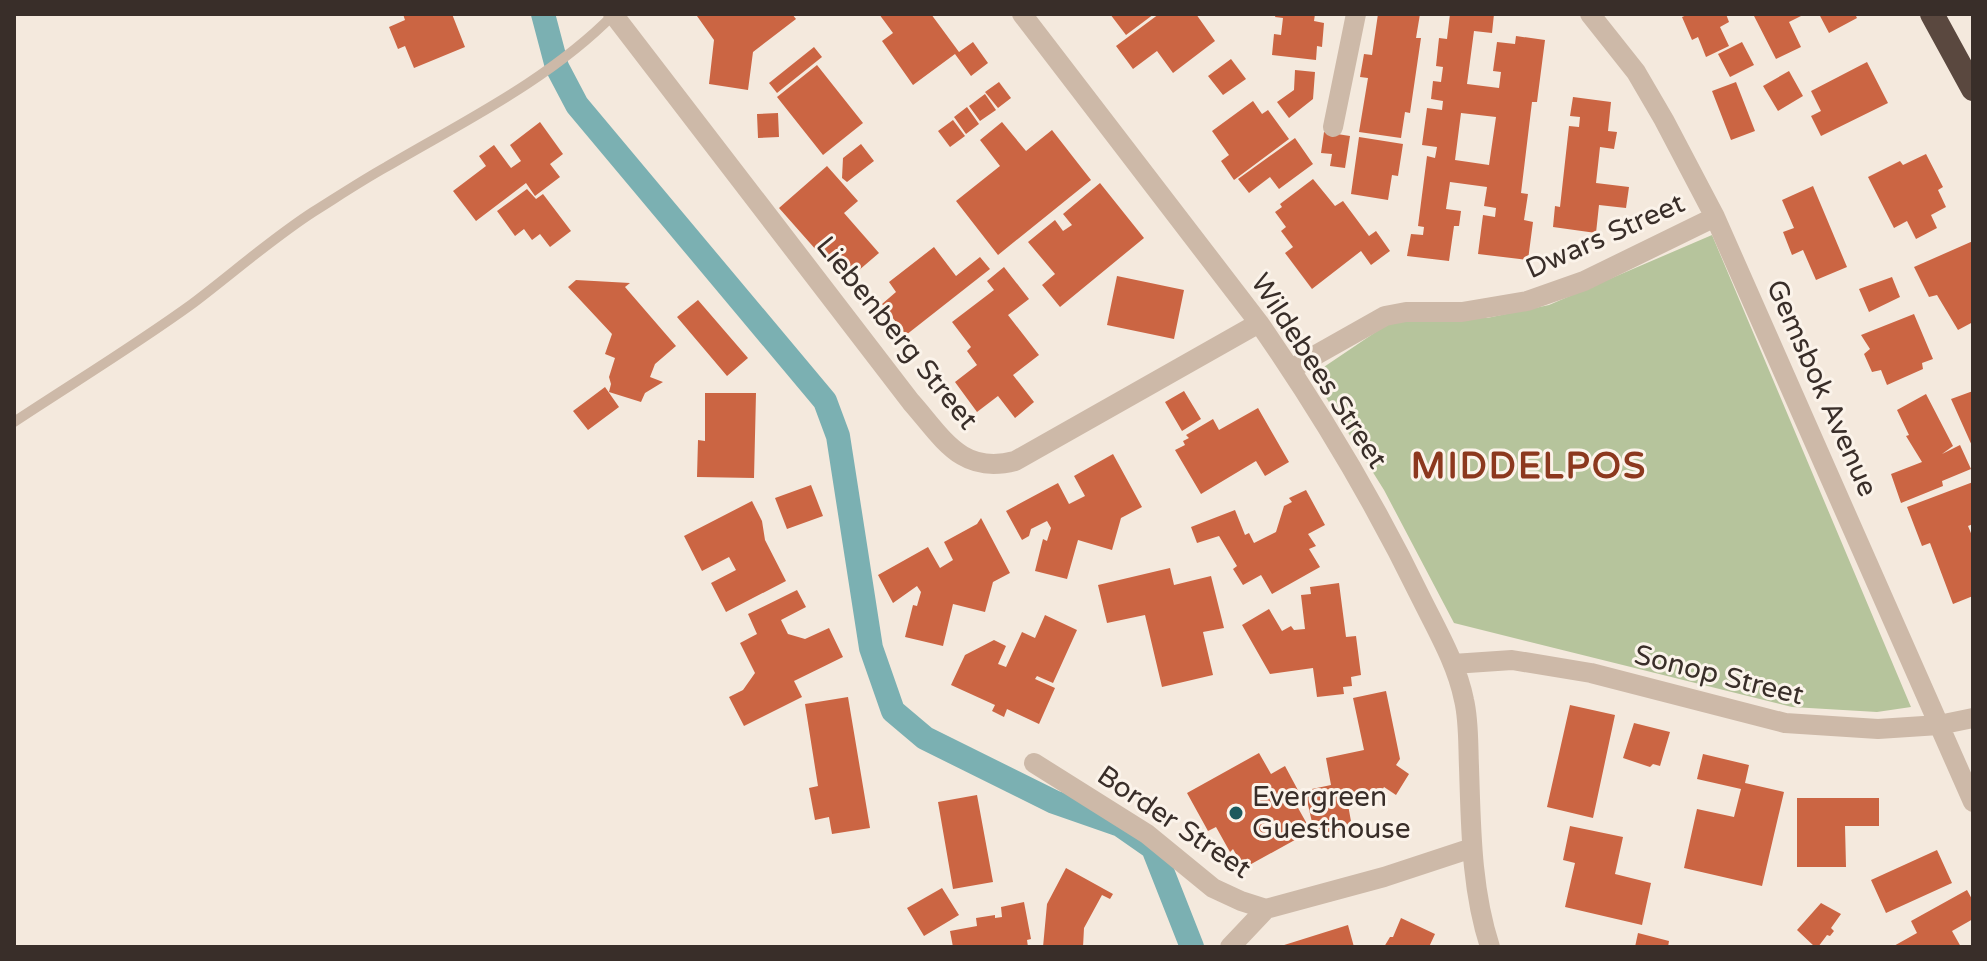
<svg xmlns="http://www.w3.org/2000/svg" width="1987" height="961" viewBox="0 0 1987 961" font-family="'Varela Round',sans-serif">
  <rect width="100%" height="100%" fill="#f4e9dd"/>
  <path fill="#b6c49c" d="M1712,235l199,472 -34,5 -85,-5 -338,-84 -70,-133 -72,-115 86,-58 89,1 62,-13z"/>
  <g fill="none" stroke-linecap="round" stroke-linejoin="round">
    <path stroke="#7bb0b2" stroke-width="24" d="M543,14l14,53 20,38 248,296 13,35 33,212 22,63 32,27 129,64 66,23 33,23 39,99"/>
  </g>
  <path fill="#cb6543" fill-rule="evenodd" d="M403,14h49l13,33 -51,21 -9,-22 -7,3 -9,-22 16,-7z
    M700,14h92l4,5 -43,33 -5,38 -39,-6 5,-44 -17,-24z
    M879,14h52l28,38 14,-10 15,21 -17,13 -16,-22 -42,31 -31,-44 11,-8z
    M1110,14h44l-28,21z
    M1159,14h37l19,27 -42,32 -16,-22 -24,18 -17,-23z
    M1276,14h39l-1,7 10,2 -2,24 -5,-1 -1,14 -44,-5 2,-21 7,1 2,-17 -8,-1z
    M1378,14h42l-4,24h5l-11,75 -5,-1 -4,26 -42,-6 9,-54 -8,-1 4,-23 8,1z
    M1450,14h44l-2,19 -18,-2 -7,53 32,4 2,-16 -8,-1 4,-29 18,2 1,-8 29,4 -8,62h-5l-11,91 7,1 -4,26 9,2 -5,38 -50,-6 5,-39 12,2 1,-9 -12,-2 3,-19 -37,-5 -4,27 15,2 -2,15h-5l-5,35 -42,-5 4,-22 12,1 1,-8 -6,-1 9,-70 8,2 2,-11 -15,-2 5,-37 15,2 1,-9 -12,-2 2,-18 8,1 2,-15 -7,-1 3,-28 8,1zM1461,113l35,4 -7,48 -34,-5z
    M1689,14h37l3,8 -9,5 9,19 -23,11 -8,-20 -6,3 -10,-23z
    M1753,14h52l-16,8 12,25 -25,12z
    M1819,14h36l2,4 -28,15z
    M1742,42l12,23 -24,12 -12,-23z
    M814,47l8,10 -45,36 -8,-10z
    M1231,59l15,20 -23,16 -15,-19z
    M1867,62l21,41 -67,33 -10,-20 10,-5 -10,-20z
    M817,65l46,58 -40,32 -46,-58z
    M1295,70l20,2 -2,27 -24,19 -12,-16 17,-12z
    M1789,71l14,25 -25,15 -15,-25z
    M999,82l12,16 -13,10 -13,-16z
    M1736,82l19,49 -24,9 -19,-49z
    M985,94l11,16 -16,11 -11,-15z
    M1573,97l38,5 -3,29 9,1 -3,17 -14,-2 -4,36 33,4 -3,21 -27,-3 -3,28 -43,-6 2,-21 5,1 9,-81 10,1 1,-10 -10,-1z
    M1253,101l9,13 6,-4 21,29 -55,41 -13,-19 8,-6 -17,-24z
    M967,107l12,17 -13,10 -12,-17z
    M778,113l1,24 -21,1 -1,-24z
    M953,120l12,16 -15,11 -12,-16z
    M540,122l23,32 -13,10 10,13 -25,19 -9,-13 -50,38 -23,-30 33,-25 -7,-10 15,-11 17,23 10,-7 -11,-16z
    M1002,122l24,29 26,-21 39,50 -93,75 -42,-54 44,-35 -20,-26z
    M1324,132l26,4 -5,32 -15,-2 2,-12 -11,-1z
    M1359,137l44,7 -5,32 -6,-1 -4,25 -37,-6z
    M1295,138l18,26 -34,25 -9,-12 -21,16 -11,-14z
    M861,144l13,17 -27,21 -5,-4 1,-20z
    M1926,154l17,33 -5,3 8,17 -15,8 6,13 -21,11 -9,-18 -13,7 -26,-51 32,-16 3,4z
    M827,166l31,35 -14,12 35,40 -28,24 -20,-22 -6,5 -46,-52z
    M1313,179l22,27 8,-5 26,35 7,-5 14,20 -19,14 -10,-14 -49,38 -27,-36 8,-6 -12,-16 5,-4 -11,-15 7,-5 -2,-3z
    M1100,183l44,55 -84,69 -18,-22 13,-11 -27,-32 27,-22 8,11 9,-6 -9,-11z
    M1813,186l34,81 -31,13 -13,-30 -11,5 -9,-23 11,-4 -12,-28z
    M527,189l9,10 7,-5 28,37 -21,16 -10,-13 -8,6 -8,-11 -9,7 -18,-25z
    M1973,241v81l-15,8 -21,-35 -8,2 -15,-30z
    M934,247l22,29 24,-19 10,12 -84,66 -24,-31 14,-12 -7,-10z
    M1004,267l25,32 -21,16 31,40 -26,20 21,27 -19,16 -17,-22 -21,16 -22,-30 22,-17 -10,-14 4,-4 -19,-25 42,-32 -7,-9z
    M1117,276l67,14 -10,49 -67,-14z
    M1892,277l8,20 -31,15 -10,-23z
    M576,280l54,3 -5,4 51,59 -21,18 -5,13 13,5 -18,11 -4,9 -32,-10 2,-8 -2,-7 6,-19 -10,-4 7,-20 -44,-47z
    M698,300l50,58 -21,18 -50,-59z
    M1914,314l19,45 -11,4 1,6 -36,16 -6,-15 -9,2 -8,-18 6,-5 -9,-14z
    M605,387l14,20 -31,23 -15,-19z
    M1184,391l17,28 -19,12 -17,-29z
    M1973,391v57l-22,-49z
    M705,393h51l-2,85 -57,-1 1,-37 7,1z
    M1926,394l27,52 -11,8 18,-9 11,24 -29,12 1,5 -42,17 -10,-29 31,-12 -16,-26 3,-1 -12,-25z
    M1258,408l31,54 -24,14 -9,-15 -55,33 -26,-44 10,-5 -2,-4 6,-3 -3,-3 27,-16 6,11z
    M1113,454l29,53 -21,11 -9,32 -34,-10 -11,39 -32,-8 8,-32 4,2 4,-13 -4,-7 -16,8 -2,7 -7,4 -16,-29 52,-28 11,21 16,-8 -11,-20z
    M1973,482v42l-5,2 5,12v58l-20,8 -23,-61 -8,3 -15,-39z
    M811,485l12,31 -36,13 -12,-31z
    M1306,490l19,35 -17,9 8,12 -7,3 11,18 -48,27 -11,-19 -18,10 -10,-16 4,-3 -18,-30 -22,7 -6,-16 44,-17 10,25 4,-2 5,10 22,-11 8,-26 8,-4 -3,-4z
    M752,501l10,20 3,19 21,41 -60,31 -15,-29 25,-13 -7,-13 -27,14 -18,-35z
    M981,518l29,55 -17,9 -8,30 -32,-8 -10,42 -38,-9 8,-32 4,1 4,-14 -4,-6 -24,17 -15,-28 50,-28 12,21 13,-8 -9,-18 33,-18z
    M1170,568l4,17 37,-9 13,52 -21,4 10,43 -51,12 -17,-72 -38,8 -9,-38z
    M1339,583l7,54 10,-1 5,39 -10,2 1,9 -9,1 1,7 -27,3 -4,-29 -43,6 -28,-49 27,-16 13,22 9,-5 3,4 11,-1 -4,-34 10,-1 -1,-7z
    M797,590l9,17 -25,13 7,14 17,5 24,-11 14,29 -49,24 8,16 -58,29 -15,-29 14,-7 12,-17 -15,-30 17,-9 -9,-20z
    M1045,615l32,15 -24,53 -16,-7 -2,3 20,9 -16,36 -32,-15 -3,8 -12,-6 3,-6 -44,-20 14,-30 29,-15 12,6 -8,18 8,3 16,-35 13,6z
    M1386,691l14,68 -4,6 13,9 -13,21 -12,-8 -3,5 -34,7 5,28 -29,6 -1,-4 -8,2 -8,-35 7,-2 -1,-5 19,-4 -5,-27 38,-8 -11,-52z
    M848,697l22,131 -38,6 -3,-17 -14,3 -6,-32 9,-2 -13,-82z
    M1570,705l45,10 -22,103 -46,-11z
    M1634,723l36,9 -10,34 -7,-2 -3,3 -27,-9z
    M1259,753l12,21 14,-8 15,28 -7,5 18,32 -67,37 -11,-19 -3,3 -14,-25 -8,4 -21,-38z
    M1703,754l46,11 -4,18 39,9 -22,94 -78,-18 13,-59 37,8 7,-28 -44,-10z
    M977,795l16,87 -40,7 -15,-87z
    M1797,798h82v28h-34l1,41h-49z
    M1570,826l53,11 -8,37 36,9 -9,42 -77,-18 10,-44 -12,-3z
    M1937,850l15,33 -66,30 -15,-33z
    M1066,868l47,26 -3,5 -8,-4 -18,33 -1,19h-40l4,-43z
    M942,888l17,27 -35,21 -17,-28z
    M1967,890l6,11v18l-21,12 9,16h-69l25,-14 -6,-12z
    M1024,902l7,37 -4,1 1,7h-75l-3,-16 27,-5 -1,-8 19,-3v3l7,-1 -1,-10z
    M1821,903l20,11 -10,14 3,3 -4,5 -3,-1 -9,12h-3l-18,-17z
    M1401,918l34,16 -6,13h-45l6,-10h3z
    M1348,925l6,22h-73v-1z
    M1638,933l31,8 -1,6h-33z"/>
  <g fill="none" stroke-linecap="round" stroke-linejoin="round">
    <path stroke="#cdb9a8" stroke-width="10" d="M14,422c59,-39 120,-76 178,-118 41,-31 78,-64 121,-92 24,-15 48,-31 73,-45 78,-46 163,-87 227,-152"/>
    <path stroke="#cdb9a8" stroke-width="20" d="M613,14l298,388c32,36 50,73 104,59l244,-138
      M1022,14l237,309c61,88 116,180 163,277 16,32 35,65 42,100 5,21 4,45 5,67 2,60 2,122 21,180
      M1590,14l46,58 28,48 51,97 258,585
      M1333,127l23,-113
      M1291,369l94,-53 21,-4h56l65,-11 57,-20 131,-64
      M1453,664l59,-4 79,13 194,50 93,6 61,-4 34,-7
      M1034,763l113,71 66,54 28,13 25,8 118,-32 88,-29
      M1230,947l36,-38"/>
    <path stroke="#5a483f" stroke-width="24" d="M1932,14l41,75"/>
  </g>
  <circle fill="#1c595d" stroke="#fbf3ea" stroke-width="3" cx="1236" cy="813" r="8"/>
  <g text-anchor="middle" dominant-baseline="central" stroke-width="6" stroke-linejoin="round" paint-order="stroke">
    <g font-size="28" fill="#392e29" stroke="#fbf3ea">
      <text transform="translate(1605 236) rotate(-24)">Dwars Street</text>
      <text transform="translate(897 333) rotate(51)">Liebenberg Street</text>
      <text transform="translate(1319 371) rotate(57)">Wildebees Street</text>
      <text transform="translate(1822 388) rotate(66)">Gemsbok Avenue</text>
      <text transform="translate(1719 675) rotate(14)">Sonop Street</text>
      <text transform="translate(1174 822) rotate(34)">Border Street</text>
    </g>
    <g font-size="28" fill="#392e29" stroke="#fbf3ea" text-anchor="start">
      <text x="1252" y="797">Evergreen<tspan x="1252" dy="32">Guesthouse</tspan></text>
    </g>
    <g font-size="36" font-weight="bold" letter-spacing="2" fill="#8c381e" stroke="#fbf3ea">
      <text x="1529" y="466">MIDDELPOS</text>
    </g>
  </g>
  <rect width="1987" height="961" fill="none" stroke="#392e29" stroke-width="32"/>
</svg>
